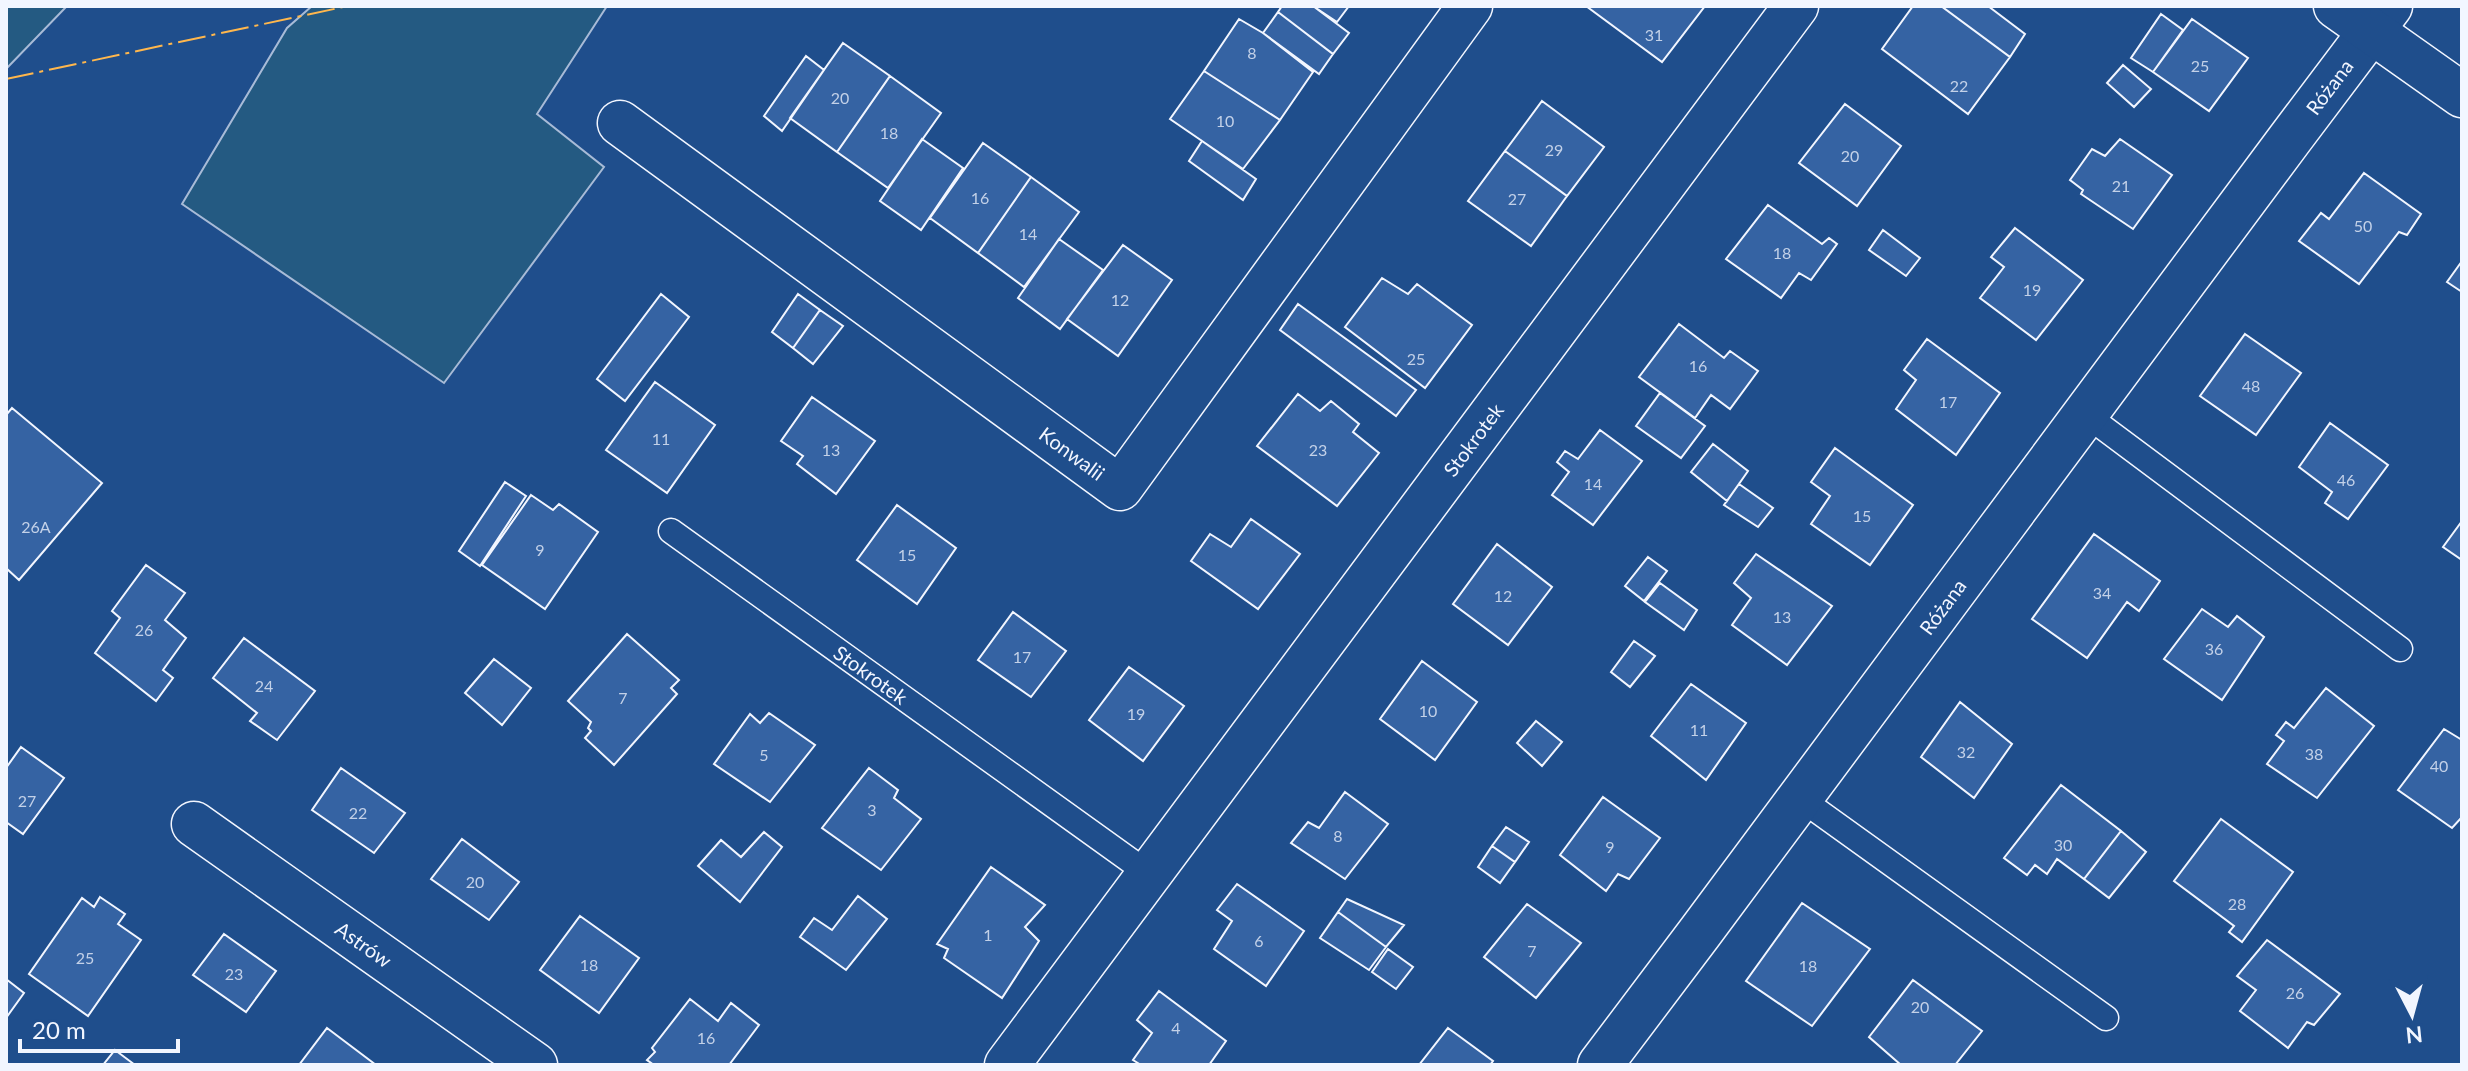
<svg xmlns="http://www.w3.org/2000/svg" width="2468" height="1071" viewBox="0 0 2468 1071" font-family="Lato,sans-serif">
  <rect width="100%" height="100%" fill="#1f4e8c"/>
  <path fill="#245a82" stroke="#a8bbd7" stroke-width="2" d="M6,6h61l-61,63z
    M312,6h295l-70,108 67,53 -160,216 -262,-179 105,-176z"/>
  <path fill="#3563a3" stroke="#f2f6ff" stroke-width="2" d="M1282,6h31l36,27 -16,21 -55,-42z
    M1313,6h36l-12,16z
    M1586,6h119l-43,56z
    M1913,6h28l69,51 -42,57 -86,-65z
    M1941,6h47l37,28 -15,23z
    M1278,12l55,42 -14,20 -56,-41z
    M2161,14l22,16 -30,42 -22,-14z
    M1239,19l24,14 50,39 -33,48 -76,-49z
    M2192,19l56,39 -39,53 -56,-39z
    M843,43l47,33 -53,76 -47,-34z
    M806,56l18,14 -42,61 -18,-15z
    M2123,65l28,24 -17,18 -27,-24z
    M1204,71l76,49 -37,49 -73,-50z
    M890,76l51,37 -53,75 -51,-36z
    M1542,101l62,46 -37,49 -62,-45z
    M1845,104l56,42 -44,60 -58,-43z
    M922,139l41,29 -42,62 -41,-29z
    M2120,139l52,36 -39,54 -52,-35 2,-4 -13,-10 22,-31 13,7z
    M1202,141l54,38 -13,21 -54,-39z
    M983,143l48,34 -53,76 -48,-35z
    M1505,151l62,45 -36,50 -63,-45z
    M2364,173l57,41 -14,21 -8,-3 -40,52 -60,-43 22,-28 8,6z
    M1031,177l48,35 -55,75 -46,-34z
    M1768,205l54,39 7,-6 8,6 -26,36 -12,-7 -18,25 -55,-39z
    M2015,228l68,52 -47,60 -56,-42 24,-31 -13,-10z
    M1883,230l37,28 -14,18 -37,-26z
    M1059,239l44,31 -43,59 -42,-31z
    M1123,245l49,35 -54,76 -51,-37z
    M2462,261v31l-15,-10z
    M1382,278l26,16 9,-10 55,41 -47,63 -80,-61z
    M661,294l28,23 -64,84 -28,-22z
    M798,294l22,16 -27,38 -21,-16z
    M1298,304l118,86 -20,26 -116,-86z
    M820,310l23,16 -30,38 -20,-16z
    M1679,324l45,34 6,-7 28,20 -28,38 -19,-14 -16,23 -56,-41z
    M2245,334l56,39 -45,62 -56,-39z
    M1927,339l73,54 -44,62 -60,-46 20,-29 -12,-10z
    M655,382l60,43 -48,68 -61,-43z
    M1660,393l45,33 -24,32 -45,-32z
    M1298,394l22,17 11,-10 28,23 -6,8 26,21 -42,53 -80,-60z
    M812,397l63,44 -39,53 -39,-30 6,-8 -22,-15z
    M12,408l90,75 -83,97 -13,-12v-153z
    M2330,423l58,42 -40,54 -23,-16 7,-11 -33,-25z
    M1600,430l42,31 -49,64 -41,-30 17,-23 -12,-10 8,-11 13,8z
    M1713,444l35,27 -21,30 -36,-29z
    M1835,448l78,57 -43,60 -59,-41 19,-28 -19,-14z
    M505,482l21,14 -46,70 -21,-15z
    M1739,484l34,24 -15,19 -34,-22z
    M531,495l22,15 6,-6 39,28 -53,77 -63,-44z
    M897,505l59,43 -39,56 -60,-44z
    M1251,519l49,35 -42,55 -67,-48 19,-27 21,13z
    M2462,521v39l-19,-13z
    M2094,534l66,47 -21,30 -12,-9 -40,56 -55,-39z
    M1497,544l55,43 -44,58 -55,-41z
    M1756,554l76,52 -45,59 -55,-40 19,-27 -17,-15z
    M1648,557l19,14 -23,30 -19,-15z
    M146,565l39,28 -20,27 21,18 -23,32 10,8 -17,23 -61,-48 25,-35 -8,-7z
    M1660,583l37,27 -13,20 -39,-28z
    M2202,609l26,18 9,-11 27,21 -42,63 -58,-41z
    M1013,612l53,39 -35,46 -53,-37z
    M627,634l52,46 -8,8 6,6 -63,71 -29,-27 6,-7 -3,-3 3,-6 -23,-21z
    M244,638l71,53 -38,49 -27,-19 7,-8 -44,-35z
    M1634,641l21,15 -25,31 -19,-15z
    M494,659l37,29 -29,37 -37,-32z
    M1422,661l55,41 -42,58 -55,-41z
    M1129,667l55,39 -41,55 -54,-41z
    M1691,684l55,39 -40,57 -55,-44z
    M2326,688l48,38 -57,72 -50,-34 17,-23 -8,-6 10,-13 8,6z
    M1960,702l52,42 -38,54 -53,-41z
    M769,713l46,32 -45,57 -56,-38 36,-50 10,9z
    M1536,721l26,21 -20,24 -25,-23z
    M2444,729l18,11v77l-10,11 -54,-38z
    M21,747l43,31 -41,56 -17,-12v-54z
    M341,768l64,45 -31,40 -62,-43z
    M869,768l29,22 -4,8 27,21 -40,51 -59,-42z
    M2061,785l60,46 -37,48 -27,-20 -10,15 -12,-9 -8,10 -23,-17z
    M1345,792l43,32 -43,55 -54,-36 17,-21 11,6z
    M1603,797l57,41 -31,41 -11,-5 -12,17 -46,-36z
    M2221,819l72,53 -51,70 -13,-10 5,-6 -60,-45z
    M1506,827l23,15 -14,20 -23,-16z
    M2121,831l25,21 -37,46 -25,-19z
    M764,832l18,15 -42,55 -42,-36 23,-26 20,17z
    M462,839l57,43 -30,38 -58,-41z
    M1492,846l23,16 -15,21 -22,-16z
    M991,867l54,38 -20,22 14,14 -37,57 -58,-40 4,-9 -11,-5z
    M1237,884l67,47 -38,55 -52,-37 18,-28 -15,-11z
    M858,896l29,23 -41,51 -46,-33 14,-19 18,12z
    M100,897l25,17 -7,10 23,16 -53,76 -59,-42 53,-76 12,9z
    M1347,899l57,26 -18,22 -48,-35z
    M1802,903l68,46 -58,77 -66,-45z
    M1527,904l54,39 -45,55 -52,-41z
    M1338,912l48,35 -17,23 -49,-32z
    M580,916l59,42 -40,55 -59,-43z
    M224,934l52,37 -30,41 -53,-37z
    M2267,940l73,54 -26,31 -7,-3 -19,26 -48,-37 16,-21 -19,-14z
    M1388,949l25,18 -17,22 -24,-17z
    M6,979l18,14 -18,25z
    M1913,980l69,51 -27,34h-54l-32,-28z
    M1159,991l67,50 -17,24h-68l-8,-5 19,-27 -15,-13z
    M690,999l28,22 13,-18 28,22 -30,40h-75l-7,-5 8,-8 -3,-4z
    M327,1028l49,37h-77z
    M1448,1028l45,33 -3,4h-71z
    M115,1050l20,15h-32z"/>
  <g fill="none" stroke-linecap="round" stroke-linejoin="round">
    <g stroke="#f2f6ff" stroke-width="27">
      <g id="service">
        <path d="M2085,414l315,235"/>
        <path id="s1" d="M671,531l478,343"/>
        <path d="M1801,799l305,219"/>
      </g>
    </g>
    <g stroke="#f2f6ff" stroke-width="47">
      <g id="minor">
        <path id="s2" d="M620,123l500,365 350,-482"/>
        <path id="s3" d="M194,824l341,241"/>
        <path id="s4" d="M1007,1065l789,-1059"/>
        <path id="s5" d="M1600,1065c266,-351 524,-708 790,-1059"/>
      </g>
    </g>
    <g stroke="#f2f6ff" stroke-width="47">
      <path id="tertiary" d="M2336,6l126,89"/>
    </g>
    <use href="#service" stroke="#1f4e8c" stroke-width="24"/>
    <use href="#minor" stroke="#1f4e8c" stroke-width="44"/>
    <use href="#tertiary" stroke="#1f4e8c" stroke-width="44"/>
    <path stroke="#ffb74d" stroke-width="2" stroke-dasharray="28 6 4 6" stroke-linecap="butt" d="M6,79l342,-73"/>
  </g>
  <g text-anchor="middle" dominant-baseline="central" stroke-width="6" stroke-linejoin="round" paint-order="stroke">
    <g font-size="16" fill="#c3d1e8">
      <text x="1654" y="34">31</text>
      <text x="1252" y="52">8</text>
      <text x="2200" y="65">25</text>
      <text x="1959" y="85">22</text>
      <text x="840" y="97">20</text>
      <text x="1225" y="120">10</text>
      <text x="889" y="132">18</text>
      <text x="1554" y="149">29</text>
      <text x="1850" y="155">20</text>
      <text x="2121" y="185">21</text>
      <text x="980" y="197">16</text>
      <text x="1517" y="198">27</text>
      <text x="2363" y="225">50</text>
      <text x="1028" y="233">14</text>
      <text x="1782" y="252">18</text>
      <text x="2032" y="289">19</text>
      <text x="1120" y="299">12</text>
      <text x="1416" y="358">25</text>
      <text x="1698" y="365">16</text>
      <text x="2251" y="385">48</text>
      <text x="1948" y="401">17</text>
      <text x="661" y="438">11</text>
      <text x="831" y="449">13</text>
      <text x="1318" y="449">23</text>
      <text x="2346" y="479">46</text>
      <text x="1593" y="483">14</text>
      <text x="1862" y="515">15</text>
      <text x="36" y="526">26A</text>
      <text x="540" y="549">9</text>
      <text x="907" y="554">15</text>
      <text x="2102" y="592">34</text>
      <text x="1503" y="595">12</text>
      <text x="1782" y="616">13</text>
      <text x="144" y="629">26</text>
      <text x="2214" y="648">36</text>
      <text x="1022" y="656">17</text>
      <text x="264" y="685">24</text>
      <text x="623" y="697">7</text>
      <text x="1428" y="710">10</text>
      <text x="1136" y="713">19</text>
      <text x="1699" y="729">11</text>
      <text x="1966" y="751">32</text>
      <text x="2314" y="753">38</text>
      <text x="764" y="754">5</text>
      <text x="2439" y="765">40</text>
      <text x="27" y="800">27</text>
      <text x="872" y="809">3</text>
      <text x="358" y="812">22</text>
      <text x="1338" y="835">8</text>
      <text x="2063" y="844">30</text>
      <text x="1610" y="846">9</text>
      <text x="475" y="881">20</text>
      <text x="2237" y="903">28</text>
      <text x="988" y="934">1</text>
      <text x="1259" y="940">6</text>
      <text x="1532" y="950">7</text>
      <text x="85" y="957">25</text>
      <text x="589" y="964">18</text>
      <text x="1808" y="965">18</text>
      <text x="234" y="973">23</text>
      <text x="2295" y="992">26</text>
      <text x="1920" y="1006">20</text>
      <text x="1176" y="1027">4</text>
      <text x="706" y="1037">16</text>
    </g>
    <g font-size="20" fill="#f2f6ff" stroke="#1f4e8c">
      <text stroke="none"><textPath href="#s5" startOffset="1220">Różana</textPath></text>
      <text stroke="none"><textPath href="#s4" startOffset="780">Stokrotek</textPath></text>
      <text stroke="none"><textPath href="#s2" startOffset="560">Konwalii</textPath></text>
      <text stroke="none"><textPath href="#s5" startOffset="572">Różana</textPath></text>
      <text stroke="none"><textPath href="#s1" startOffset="246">Stokrotek</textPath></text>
      <text stroke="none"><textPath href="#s3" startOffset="208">Astrów</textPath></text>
    </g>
  </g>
  <rect width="2468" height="1071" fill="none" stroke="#f2f6ff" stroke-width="16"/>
  <g transform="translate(2412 1015) rotate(174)" stroke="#1f4e8c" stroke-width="6" paint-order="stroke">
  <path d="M0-6L14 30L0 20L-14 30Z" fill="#f2f6ff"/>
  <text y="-12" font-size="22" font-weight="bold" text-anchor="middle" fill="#f2f6ff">N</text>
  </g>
  <path d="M20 1039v12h158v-12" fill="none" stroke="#f2f6ff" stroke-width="4"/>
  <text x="32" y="1039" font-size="24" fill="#f2f6ff" stroke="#1f4e8c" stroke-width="6" paint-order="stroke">20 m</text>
</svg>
